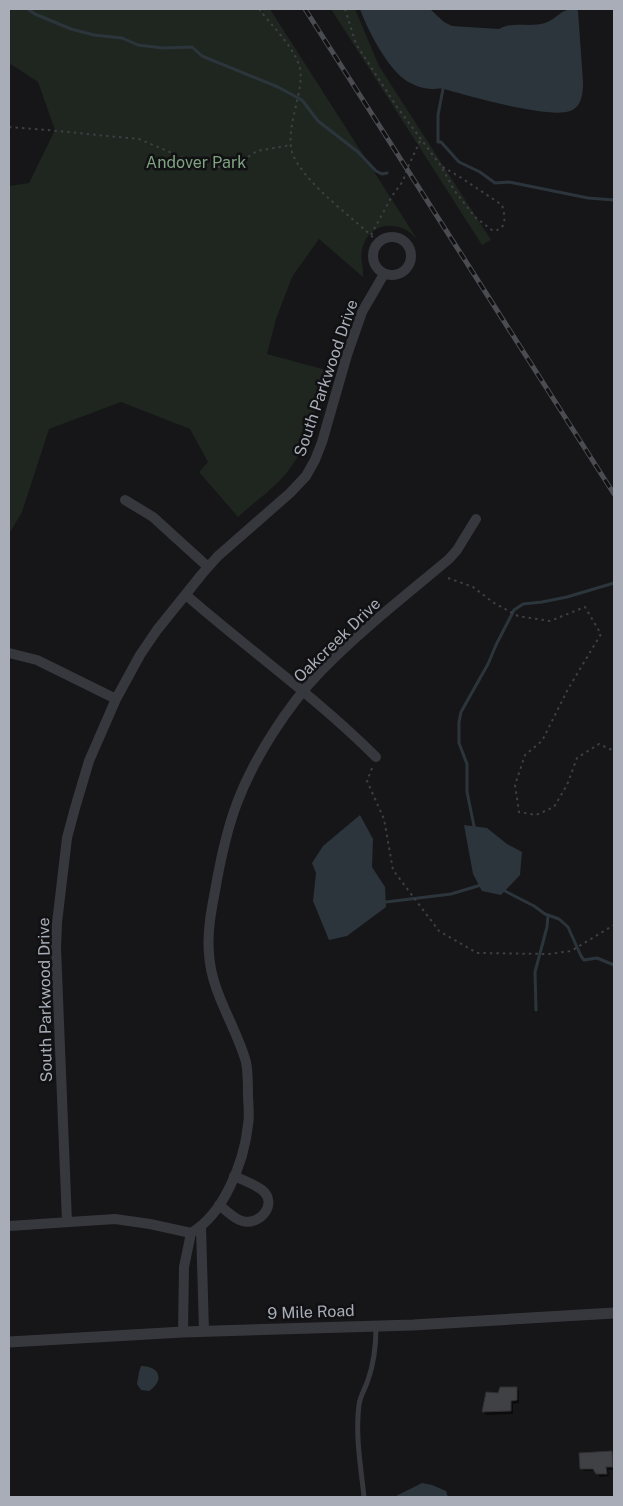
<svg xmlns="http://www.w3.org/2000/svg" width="623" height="1506" viewBox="0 0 623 1506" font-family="'Public Sans',sans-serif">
  <rect width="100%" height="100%" fill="#161618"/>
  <path fill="#1e261f" d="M9,9h261l147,230c-17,-20 -49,-18 -55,11 -2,9 2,18 1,27l-44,-38 -27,38 -16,42 -9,35 59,16c-9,32 -15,70 -35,97 -14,20 -36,34 -53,50l-39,-45 9,-10 -18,-33 -69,-27 -72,27 -27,83 -13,22v-348l20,-3 26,-53 -17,-48 -29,-19z
    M331,9h24l24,57 112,174 -9,5z"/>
  <path fill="#2c353c" d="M360,9h70l14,13 8,4 47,3c2,-1 4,-2 7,-3 12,-3 26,1 39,-3 14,-5 14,-14 31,-14l2,2 5,71c0,11 -1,25 -13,29 -21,8 -101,-15 -126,-22 -4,-1 -8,0 -11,0 -10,0 -21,-4 -29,-10 -17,-12 -37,-50 -44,-70z
    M360,815l13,24 -1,28 13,20 1,20 -39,29 -18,4 -16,-39 3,-28 -4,-10 11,-17z
    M464,825l23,3 20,16 15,8 -2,23 -19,20 -19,-4 -9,-17z
    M141,1366c20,0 23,15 8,25l-8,-1 -4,-6 2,-12z
    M422,1483l10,2 14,6 2,6h-54z"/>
  <path fill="#0007" d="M516,1388l3,3v12l-6,1v10l-27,1 -2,-3 3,-19 12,1z
    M612,1452l2,3v15h-6l1,6 -9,1 -4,-6h-12l-3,-3z"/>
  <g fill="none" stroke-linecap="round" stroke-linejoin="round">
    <path stroke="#2c353c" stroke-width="3" d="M28,9l7,5 36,15 23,6 28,3 16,7 25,3 29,-1 10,9 76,31 24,13 16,21 40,31 18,19 6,3 5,-1
      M443,89l-5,26v27h3l18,20 21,10 15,11 14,-1 79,16 26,2
      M475,831l-8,-39v-28l-8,-21v-21l2,-10 27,-48 8,-19 18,-35 9,-6 19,-2 25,-5 47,-14
      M503,890l31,16 11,8 14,5 9,8 13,29 3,4 13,-2 17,7
      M386,902l65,-8 30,-9
      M536,1010l-1,-38 12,-45 1,-12"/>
  </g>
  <path fill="#404145" stroke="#303034" d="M500,1387h17v13l-6,1v10l-29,1 4,-20 12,1z
    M612,1451l1,16h-7l1,7h-11l-3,-5h-13l-1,-16z"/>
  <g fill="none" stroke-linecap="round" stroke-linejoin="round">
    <path stroke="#3d3f44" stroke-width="2" stroke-dasharray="2.5 4" stroke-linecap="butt" d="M259,9c12,16 33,36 40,56 8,23 -16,64 -6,90 13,30 62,64 85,87
      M345,9l11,35 41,63 44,59 13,24 21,27 18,14c15,-2 12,-15 9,-26l-42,-28 -19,-11
      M9,127l38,3 92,9 59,25 21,3 23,-6 15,-10 34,-6
      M371,235l21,-39 11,-15 4,-12 14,-30
      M448,578l25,9 21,16 24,13 32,5 35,-14 16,27 -33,55 -26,52 -17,14 -10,30 4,27 17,3 18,-8 13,-22 10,-27 22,-14 15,7
      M372,768l-5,13 17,38 9,51 46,61 38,22 72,1 22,-3 43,-26"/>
    <path stroke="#37383d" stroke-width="5" d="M364,1497c-3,-30 -9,-61 -5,-92 1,-9 6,-16 9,-25 6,-17 8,-35 8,-53"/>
    <path stroke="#37383d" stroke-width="10" d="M373 256a19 19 0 1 1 38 0a19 19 0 1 1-38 0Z
      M125,500l28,17 55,50
      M186,595c63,55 131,103 190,162
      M9,653l28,7 79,39
      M219,1205c7,5 15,14 23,16 19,5 36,-18 20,-31 -8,-6 -19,-10 -28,-14
      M67,1222l-11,-274 1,-25 10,-85 8,-30 14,-47 27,-62 24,-44 17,-25 45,-56 16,-18 72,-63 16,-17 9,-16 7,-18 25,-87 15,-43 22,-38
      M9,1226l106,-7 35,5 41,9
      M201,1227l3,104
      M183,1332l1,-65 7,-34c33,-19 53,-71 57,-108 2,-10 0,-21 0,-31 0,-11 0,-22 -2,-32 -10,-36 -35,-70 -37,-108 -2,-21 2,-42 6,-63 5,-29 11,-59 22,-88 17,-45 51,-98 84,-132 40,-41 85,-76 128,-112l8,-9 19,-31"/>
    <path stroke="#37383d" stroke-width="11" d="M9,1342l174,-10 230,-7 201,-12"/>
    <g stroke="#4a4c52" stroke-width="5">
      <path id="rail" d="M305,9l309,485"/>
    </g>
    <use href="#rail" stroke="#111113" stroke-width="3" stroke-dasharray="9" stroke-linecap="butt"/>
  </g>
  <g text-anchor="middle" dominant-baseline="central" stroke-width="5" stroke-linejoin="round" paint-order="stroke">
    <g font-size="16" fill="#7fa381" stroke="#111113">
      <text x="196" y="162">Andover Park</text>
    </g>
    <g font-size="16" fill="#a8adb8" stroke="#111113">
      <text transform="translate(326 378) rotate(-71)">South Parkwood Drive</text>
      <text transform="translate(337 640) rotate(-44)">Oakcreek Drive</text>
      <text transform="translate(45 1000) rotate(-91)">South Parkwood Drive</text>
      <text transform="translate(311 1312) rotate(-2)">9 Mile Road</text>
    </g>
  </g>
  <rect width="623" height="1506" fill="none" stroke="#a8adb8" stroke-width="20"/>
</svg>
